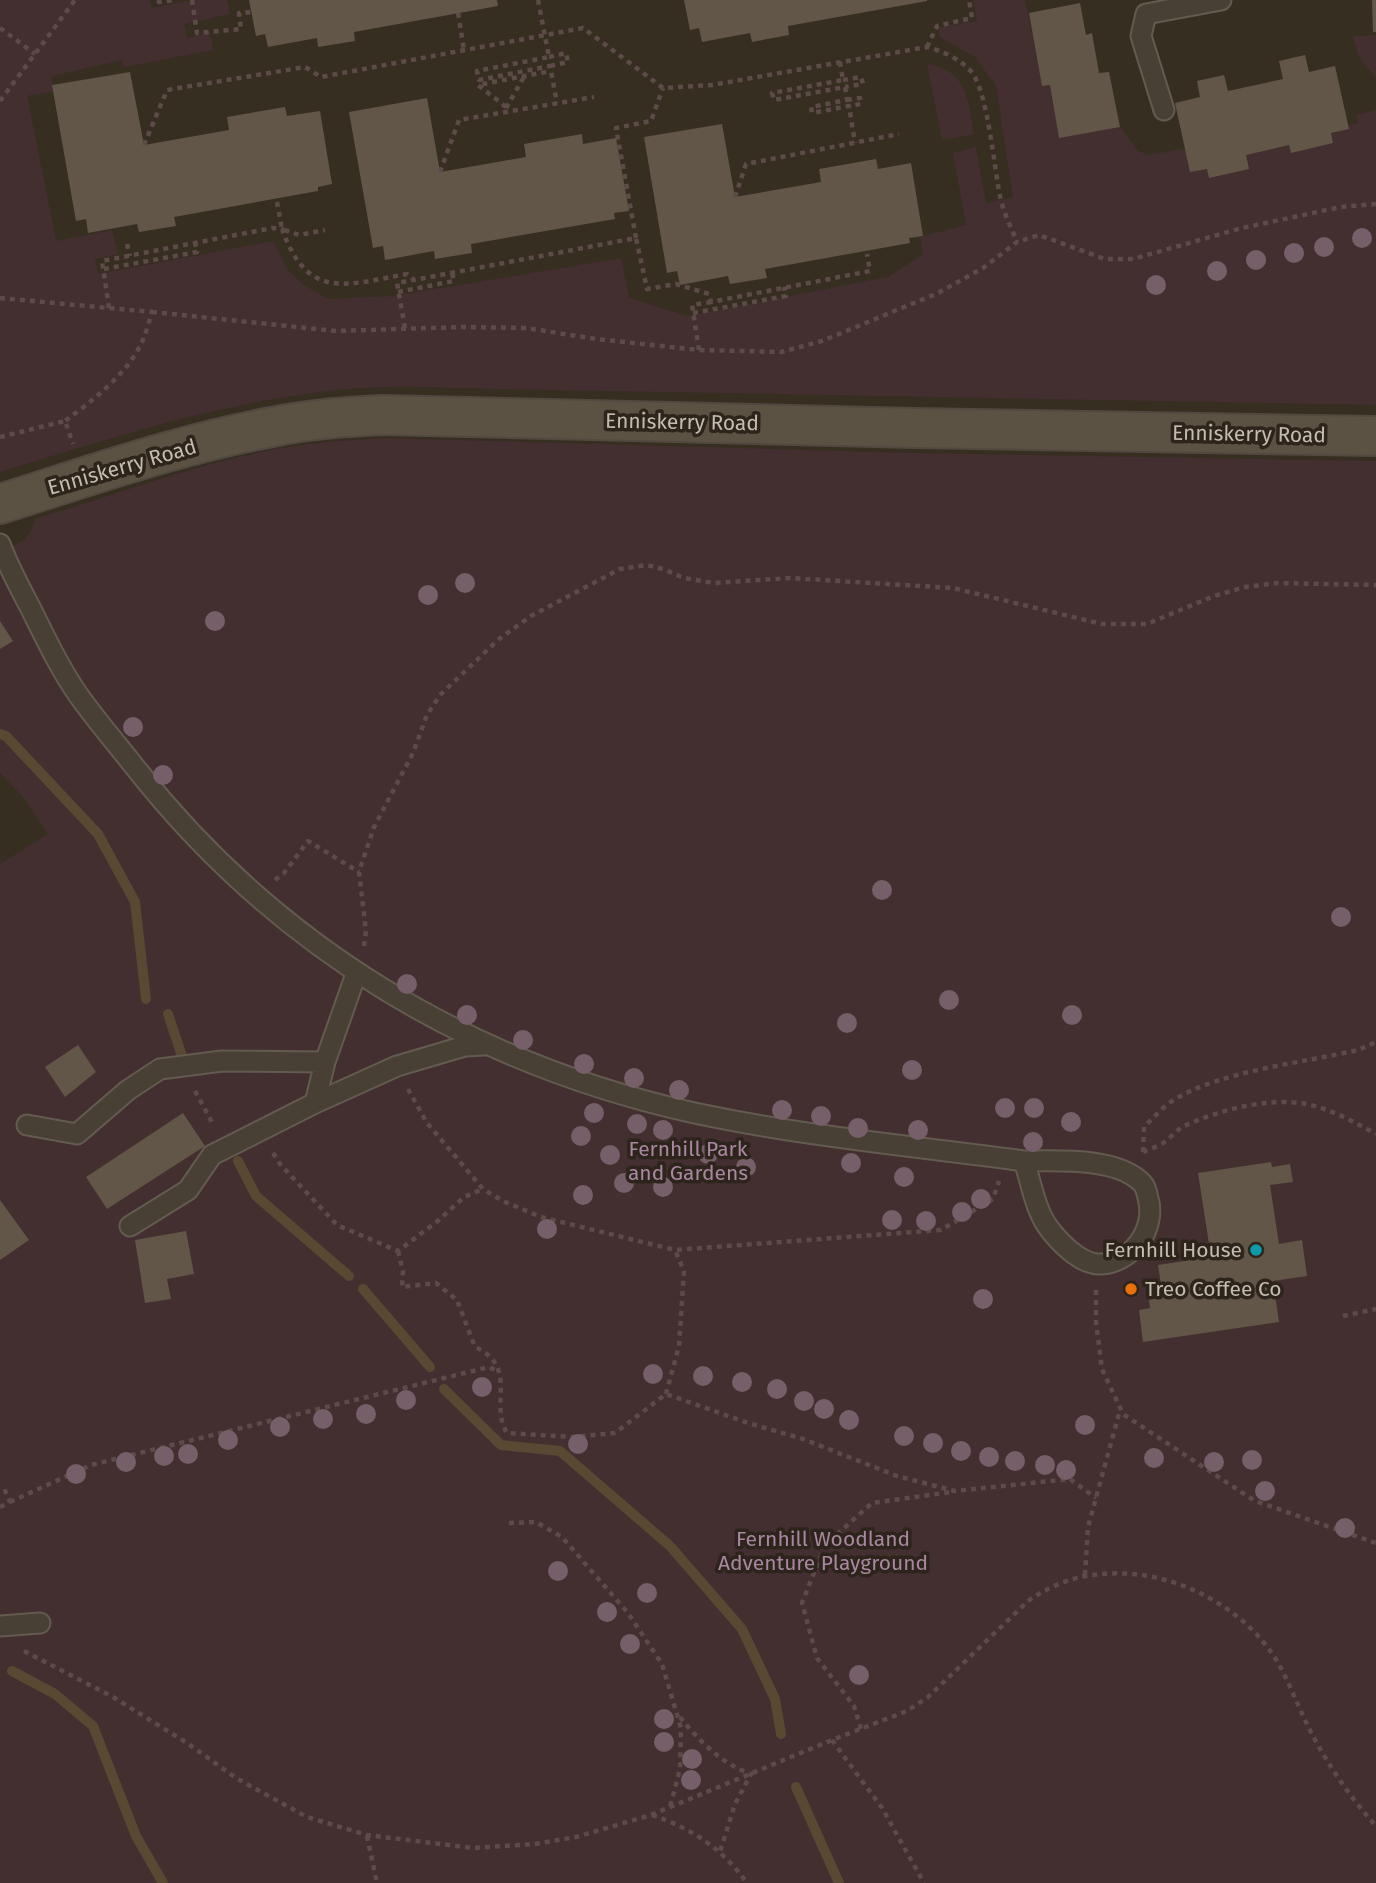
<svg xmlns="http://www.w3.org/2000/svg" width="1376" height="1883" viewBox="0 0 1376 1883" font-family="'Fira Sans',sans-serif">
  <rect width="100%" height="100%" fill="#372e22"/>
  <path fill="#432e30" d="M0,0h150l2,8 40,-8h35l3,14 -46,10 3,14 23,-5 3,17 -89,17 -2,-7 -70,16 2,15 -27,5 29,145 56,-11 6,24 -23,5 3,15 175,-33 14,28 17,16 24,14 65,-3 228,-38 8,40 59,18 200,-39 35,-23 -3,-17 46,-12 -13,-72 23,-6 10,56 27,-6 -17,-111 -21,-29 -35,-20 -2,-9 39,-7 -4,-21h52l13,61 78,60 22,30 11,4 46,-8 2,11 161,-35 -2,-8 20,-5v295l-879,-16c-53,-1 -107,-5 -160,1 -115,12 -227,48 -337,82z
    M1376,35v42c-14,-13 -19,-22 -23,-41z
    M927,64c41,6 41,36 47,70l-32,6z
    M383,438l530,15 463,8v1422h-1376v-1019l48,-30 -24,-36 -24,-25v-222c18,-6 31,-12 35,-32 79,-24 160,-55 242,-70 35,-6 70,-9 106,-11z"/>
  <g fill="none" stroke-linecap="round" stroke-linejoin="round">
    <path stroke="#594933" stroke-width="10" d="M0,734l6,2 92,98 37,68 11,97
      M168,1014l14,42
      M238,1161l18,35 93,80
      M363,1289l67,78
      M444,1389l57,56 59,6 110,95 72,83 33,70 6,35
      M12,1671l43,23 38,32 43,110 27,47
      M796,1787l43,96"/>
  </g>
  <path fill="#615648" d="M249,0h248l1,6 -144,26 1,9 -37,6 -1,-9 -49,9 -3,-13 -9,2z
    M684,0h243v1l-139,25 1,9 -37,7 -2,-9 -48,9 -3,-14 -9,2z
    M1372,0h4v32h-3z
    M1080,3l6,32 6,-2 7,40 10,-1 11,55 -61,11 -9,-53 -8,1 -13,-73z
    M1305,55l4,17 26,-6 14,63 -18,4 2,10 -42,10 -2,-8 -43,10 3,14 -40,9 -2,-9 -17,3 -15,-69 25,-6 -3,-16 27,-6 4,16 55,-12 -4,-18z
    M130,72l14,73 85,-15 -2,-13 58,-10 2,9 33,-5 12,73 -14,3v4l-144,26 2,9 -37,6 -2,-8 -49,9 -2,-14 -10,2 -24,-136z
    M427,98l13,74 86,-15 -2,-13 58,-10 1,10 33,-6 13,73 -15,2 1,6 -144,25 1,9 -37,6 -1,-8 -49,9 -2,-14 -10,2 -24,-136z
    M722,124l13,73 86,-15 -2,-13 57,-10 2,10 33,-6 12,73 -14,2 1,5 -145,26 2,9 -37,6 -2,-8 -48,9 -3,-14 -10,2 -23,-136z
    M0,621l13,20 -13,8z
    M78,1045l18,27 -31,25 -20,-30z
    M183,1113l22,33 -98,63 -21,-32z
    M1271,1162l1,5 18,-3 3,18 -23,3 9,59 23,-4 5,36 -34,5 6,41 -136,20 -4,-32 11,-2 -2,-15 14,-2 -4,-26 53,-8 -13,-84z
    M0,1200l29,40 -29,20z
    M186,1231l8,43 -27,5 4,20 -26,4 -10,-63z"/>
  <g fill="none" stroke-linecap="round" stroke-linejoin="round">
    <g stroke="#635b50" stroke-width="23">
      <path id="lane" d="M1164,110l-23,-74 5,-22 75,-14
        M0,544c8,22 19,42 30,63 15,30 30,62 49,89 17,24 37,47 55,70 141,180 334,296 556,346 110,24 223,34 334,49 34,0 93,-4 118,22 4,4 5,10 6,15 9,31 -17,67 -50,66 -19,-1 -40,-23 -50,-37 -13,-18 -17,-45 -24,-66
        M315,1103l10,-41 31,-88
        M27,1125l50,9 51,-44 32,-21 62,-8 103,1
        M130,1226l58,-36 24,-35 103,-52 82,-37 68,-20 19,-1
        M0,1626l40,-3"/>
    </g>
    <g stroke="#51493f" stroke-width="42">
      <path id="secondary" d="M0,504c89,-28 180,-60 272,-77 36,-8 74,-10 111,-12l532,13 461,8"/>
    </g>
    <path stroke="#5c4b48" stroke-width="4.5" stroke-dasharray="5 5" stroke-linecap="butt" d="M158,0l1,2 14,-2
      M192,0l5,33 44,-4 -2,-16 13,-1
      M538,0l11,57 -72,14 2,9 71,-14 7,37
      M458,13l6,37
      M0,28l35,26
      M927,47l10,-21 35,-8 -3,-18
      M549,57l17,-4 2,9 -18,4
      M840,62l3,18 -71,13 2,7 71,-13 2,13 -36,7 1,6 37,-7 6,37
      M843,80l18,-3 2,7 -18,3
      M847,100l13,-2 1,6 -12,2
      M0,101l75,-101
      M506,107l-28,-22 73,-14
      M506,108l18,-31
      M144,145l23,-55 138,-23 16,10 262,-49 80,60 49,-3 215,-38c16,4 37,14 46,27 15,22 21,93 27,122 3,16 11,31 17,46
      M440,172l19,-52 135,-23
      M735,197l11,-33 153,-30
      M277,202l5,27 17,6 26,-5
      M636,238l-20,-110 35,-7 12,-33
      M127,244l3,12
      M104,269l93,-17 -2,-9
      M398,292l56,-11 -2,-8
      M0,298l152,14c-3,10 -6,22 -11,32 -15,31 -49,57 -76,77
      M109,308l-7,-47 170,-33 10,1c26,72 63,56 125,45l7,6 222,-42 11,51 29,-5 33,10 2,8 159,-31 -3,-17
      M152,312l184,19 125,-4 65,1 70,11 103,11 82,2 41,-11 116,-48 45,-25 34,-26 22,-7 66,24h28l109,-31 99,-21 35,-3
      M693,313l93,-17 -2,-9
      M405,328l-8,-45 16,-3
      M699,350l-7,-45 19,-3
      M0,437l65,-16 8,23
      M275,880l9,-7 24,-32 51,31
      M364,946l2,-15 -7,-59 15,-45 39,-74 14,-38 13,-20 59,-56 32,-23 89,-47 27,-4 16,4 21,9 30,5 76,-5 163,10 149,36h45l67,-28 31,-9 32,-4 99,2
      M408,1089l19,34 56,66 20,12 38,16 134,33 266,-20 52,-31 6,-18
      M195,1091l19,35
      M1143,1152l1,-25c9,-9 18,-19 28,-26 47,-30 130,-38 186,-51l18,-8
      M1143,1152c6,-3 14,-5 20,-9 8,-5 13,-13 21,-17 36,-16 83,-29 122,-22 25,5 48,18 70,30
      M273,1153l7,11 57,61 61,26 41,-31 25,-23 19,-8
      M398,1251l5,20 -1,16 34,-4 21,17 18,47c44,20 14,57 32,86l65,4 43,-4 51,-39 82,29 55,16 94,37 58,15 115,-12 26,19
      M1096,1290v32l6,47 21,45 132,87 121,42
      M1343,1316l33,-7
      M666,1394l13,-48 5,-75 -9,-21
      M10,1502l81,-37 398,-98 10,5
      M0,1507l10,-5 -7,-16
      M509,1523l27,-1 26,15 66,76 34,51 19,64 -1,41 -10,38
      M1085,1575l3,-48 32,-117
      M24,1651l89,46 74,46 49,35 71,39 60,18 106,13 62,-4 41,-7 75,-22 181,-75 75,-29 21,-14 100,-96c33,-23 66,-30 105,-27 55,5 112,37 142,84 12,19 20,41 30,62 18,38 43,75 71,106
      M680,1717c19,24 42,47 71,57l-16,30 -15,48
      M861,1729l-7,-23 -37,-48 -15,-55 23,-58 47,-42 79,-11
      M832,1740l50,68 42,75
      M652,1815c39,13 71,34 95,68
      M367,1836l10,47"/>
    <use href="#lane" stroke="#484035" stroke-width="19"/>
    <use href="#secondary" stroke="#5b5244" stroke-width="38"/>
  </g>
  <g fill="#765f68">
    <circle cx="1362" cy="238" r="10"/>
    <circle cx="1324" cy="247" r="10"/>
    <circle cx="1294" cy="253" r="10"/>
    <circle cx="1256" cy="260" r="10"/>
    <circle cx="1217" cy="271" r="10"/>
    <circle cx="1156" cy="285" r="10"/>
    <circle cx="465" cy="583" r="10"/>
    <circle cx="428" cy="595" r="10"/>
    <circle cx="215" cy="621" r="10"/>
    <circle cx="133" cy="727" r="10"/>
    <circle cx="163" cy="775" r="10"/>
    <circle cx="882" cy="890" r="10"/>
    <circle cx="1341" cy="917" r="10"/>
    <circle cx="407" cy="984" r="10"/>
    <circle cx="949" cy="1000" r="10"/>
    <circle cx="467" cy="1015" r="10"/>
    <circle cx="1072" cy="1015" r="10"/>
    <circle cx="847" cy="1023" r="10"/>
    <circle cx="523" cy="1040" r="10"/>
    <circle cx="584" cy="1064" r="10"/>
    <circle cx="912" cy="1070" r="10"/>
    <circle cx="634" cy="1078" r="10"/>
    <circle cx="679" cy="1090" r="10"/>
    <circle cx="1005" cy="1108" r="10"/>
    <circle cx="1034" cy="1108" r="10"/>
    <circle cx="782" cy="1110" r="10"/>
    <circle cx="594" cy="1113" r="10"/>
    <circle cx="821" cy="1116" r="10"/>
    <circle cx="1071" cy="1122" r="10"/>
    <circle cx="637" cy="1124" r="10"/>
    <circle cx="858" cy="1128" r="10"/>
    <circle cx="663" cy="1130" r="10"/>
    <circle cx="918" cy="1130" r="10"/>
    <circle cx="581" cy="1136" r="10"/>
    <circle cx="1033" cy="1142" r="10"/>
    <circle cx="708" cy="1154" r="10"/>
    <circle cx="610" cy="1155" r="10"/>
    <circle cx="851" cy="1163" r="10"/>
    <circle cx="746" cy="1167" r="10"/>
    <circle cx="904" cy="1177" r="10"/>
    <circle cx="624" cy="1183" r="10"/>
    <circle cx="663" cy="1187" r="10"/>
    <circle cx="583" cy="1195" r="10"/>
    <circle cx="981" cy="1199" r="10"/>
    <circle cx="962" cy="1212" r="10"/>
    <circle cx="892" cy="1220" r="10"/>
    <circle cx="926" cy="1221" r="10"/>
    <circle cx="547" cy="1229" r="10"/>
    <circle cx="983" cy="1299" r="10"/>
    <circle cx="653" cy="1374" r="10"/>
    <circle cx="703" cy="1376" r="10"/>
    <circle cx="742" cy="1382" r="10"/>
    <circle cx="482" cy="1387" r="10"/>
    <circle cx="777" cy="1389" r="10"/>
    <circle cx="406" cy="1400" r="10"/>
    <circle cx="804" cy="1401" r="10"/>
    <circle cx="824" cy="1409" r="10"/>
    <circle cx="366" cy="1414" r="10"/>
    <circle cx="323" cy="1419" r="10"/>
    <circle cx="849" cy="1420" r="10"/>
    <circle cx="1085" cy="1425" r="10"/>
    <circle cx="280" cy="1427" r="10"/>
    <circle cx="904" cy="1436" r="10"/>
    <circle cx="228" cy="1440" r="10"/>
    <circle cx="933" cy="1443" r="10"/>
    <circle cx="578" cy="1444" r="10"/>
    <circle cx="961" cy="1451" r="10"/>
    <circle cx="188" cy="1454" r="10"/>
    <circle cx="164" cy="1456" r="10"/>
    <circle cx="989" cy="1457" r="10"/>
    <circle cx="1154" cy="1458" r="10"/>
    <circle cx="1252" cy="1460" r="10"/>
    <circle cx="1015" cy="1461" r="10"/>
    <circle cx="126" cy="1462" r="10"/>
    <circle cx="1214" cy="1462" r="10"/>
    <circle cx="1045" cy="1465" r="10"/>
    <circle cx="1066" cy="1470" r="10"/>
    <circle cx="76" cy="1474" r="10"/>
    <circle cx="1265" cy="1491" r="10"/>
    <circle cx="1345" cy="1528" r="10"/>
    <circle cx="558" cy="1571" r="10"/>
    <circle cx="647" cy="1593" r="10"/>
    <circle cx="607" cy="1612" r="10"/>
    <circle cx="630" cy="1644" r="10"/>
    <circle cx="859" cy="1675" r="10"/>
    <circle cx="664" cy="1719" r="10"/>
    <circle cx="664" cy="1742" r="10"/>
    <circle cx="692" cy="1759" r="10"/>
    <circle cx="691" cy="1780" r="10"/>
  </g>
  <circle fill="#0f9aa8" stroke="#2d251b" stroke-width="2.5" cx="1256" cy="1250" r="7"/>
  <circle fill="#e8710a" stroke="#2d251b" stroke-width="2.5" cx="1131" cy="1289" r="7"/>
  <g text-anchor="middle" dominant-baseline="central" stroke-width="7" stroke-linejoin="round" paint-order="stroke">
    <g font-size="21" fill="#c4bcb0" stroke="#2d251b">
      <text transform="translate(682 422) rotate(1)">Enniskerry Road</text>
      <text transform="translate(1249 434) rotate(1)">Enniskerry Road</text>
      <text transform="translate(122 467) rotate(-16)">Enniskerry Road</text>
    </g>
    <g font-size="21" fill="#a987a1" stroke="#2d251b">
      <text x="688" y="1149">Fernhill Park<tspan x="688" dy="24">and Gardens</tspan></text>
      <text x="823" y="1539">Fernhill Woodland<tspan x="823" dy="24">Adventure Playground</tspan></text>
    </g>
    <g font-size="21" fill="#c4bcb0" stroke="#2d251b" text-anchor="end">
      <text x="1242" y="1250">Fernhill House</text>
      <text x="1145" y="1289" text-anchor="start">Treo Coffee Co</text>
    </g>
  </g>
</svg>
